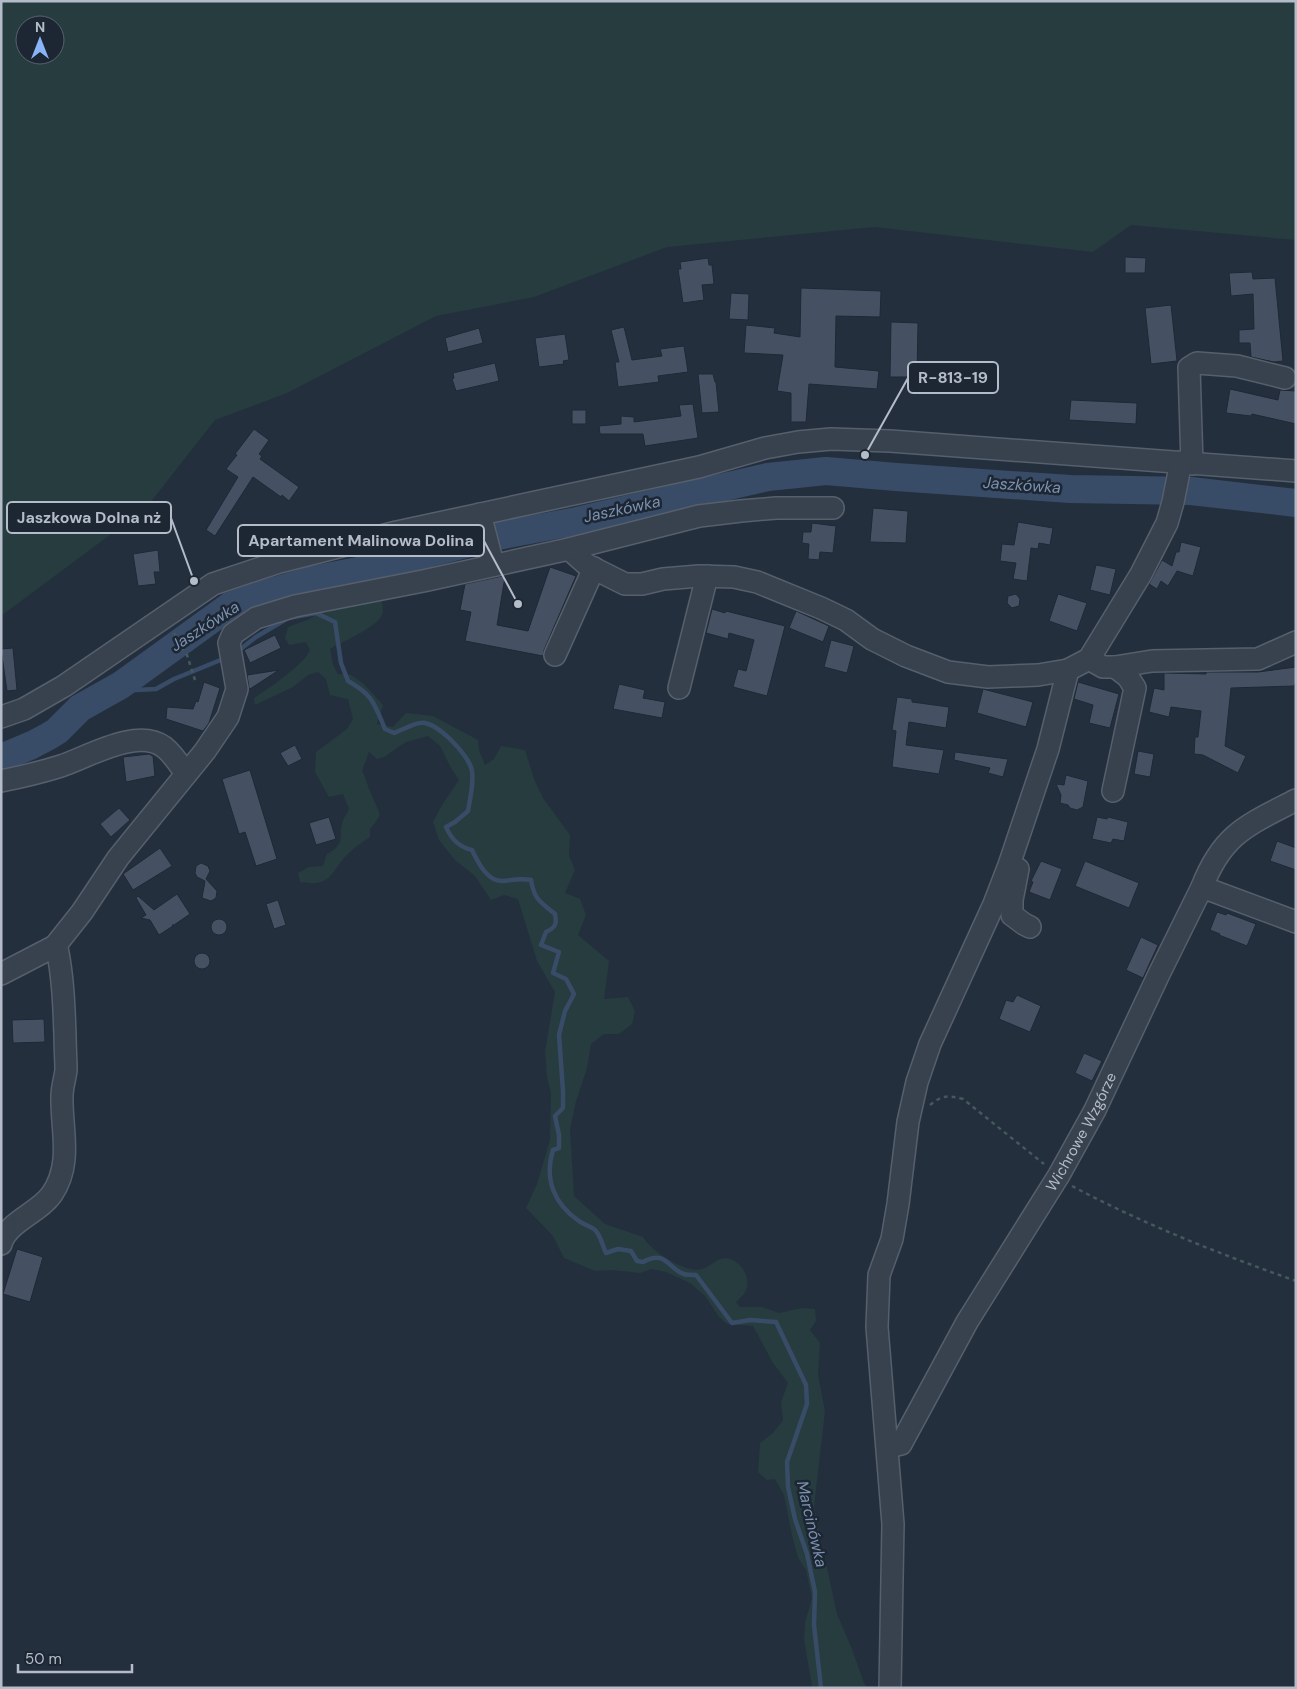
<svg xmlns="http://www.w3.org/2000/svg" width="1297" height="1689" viewBox="0 0 1297 1689" font-family="'DM Sans',sans-serif">
  <rect width="100%" height="100%" fill="#242f3e"/>
  <path fill="#263c3f" fill-rule="evenodd" d="M1,1h1295v239l-165,-15 -38,27 -218,-25 -208,20 -133,50 -98,19 -149,77 -72,27 -69,88 -145,108zM25,25h30v30h-30z
    M381,596c1,6 3,14 1,19 -6,13 -39,26 -52,34l3,16 5,9 13,1 13,9 19,21 -6,19 16,3 13,-14 27,3 45,24 1,10 6,15 9,-6 7,-13 24,4 9,29 9,19 27,37 -1,20 6,15 -10,23 15,6 6,16 -8,20 31,26 -5,38 24,-2 7,14 -3,13 -13,10h-15l-13,10 -4,24 -11,33 -6,28 4,67 31,28 38,13c8,14 43,37 59,32 10,-3 17,-14 28,-10 12,4 21,19 16,31 -1,4 -7,9 -10,12l4,5h22l17,6 23,-5 13,1 1,12 -6,9 10,13 -2,32 7,36 -11,96 23,107 15,35 12,34 4,5h-56v-2l-8,-46 1,-17 7,-25 -6,-28 -8,-12 -6,-23 -8,-40 -9,-16 -8,1 -9,-8 2,-29 13,-10 10,-13 -2,-18 7,-19 -15,-20 -20,-37 -26,-2 -8,-7 -14,-21 -15,-13 -24,-11 -14,-3 -12,4 -27,-3 -18,1 -31,-13 -11,-22 -27,-28 11,-24 13,-44 1,-47 -4,-16 -2,-25 10,-60 -18,-31 -19,-62 -14,-4 -13,5 -16,-24 -20,-16 -16,-20 -6,-18 9,-17 17,-25 -8,-12 -11,-22 -12,-10 -22,6 -22,15 -7,2 -8,-7 -7,19c4,7 5,13 8,20 3,8 7,15 10,24l-5,8 -5,6v8c-7,5 -14,9 -20,15 -20,18 -16,36 -50,30l-2,-9 11,-6 14,-1 4,-12c21,-11 10,-18 16,-34 2,-4 4,-7 6,-11l-6,-15 -14,3 -14,-25 1,-20 31,-23 6,-10 -5,-20 -18,-4 -4,-16 -8,-7 -10,3 -15,12 -38,18 -1,-7 22,-15 20,-16 10,-10 4,-7 -4,-8 -17,3 -4,-7 3,-11 22,-8 18,-13z"/>
  <g fill="none" stroke-linecap="round" stroke-linejoin="round">
    <path stroke="#394c67" stroke-width="4.5" d="M238,651l18,-14 32,-19 28,-5 19,9 6,41 7,18c25,14 26,22 37,48l9,4c8,-3 18,-9 26,-10 16,-3 50,33 52,48 2,12 -2,28 -4,40l-13,11 -9,5c5,12 13,20 26,23 6,12 15,32 31,31 11,-1 16,-3 28,-1 3,19 9,22 24,34 2,10 1,13 -9,18l-5,13 18,7 -6,21 13,6 8,15 -9,17 -6,24 4,56v17l-8,8 4,19v13l-6,2c-9,29 1,54 26,71 5,4 14,6 17,10 5,6 7,16 10,22l12,-4 13,2 6,10 6,1c23,-13 25,7 41,12 3,1 9,1 12,1l36,48 18,-3 26,2 30,63 1,19 -20,58 1,25 7,32 12,35 8,38 -1,33 7,63
      M116,688l20,2 20,-1 18,-10 49,-20"/>
    <path stroke="#394c67" stroke-width="28" d="M1,758l31,-13 17,-9 8,-5 23,-23 41,-23 109,-79 28,-10 54,-16 51,-10 135,-34 79,-15 191,-44 58,-6 70,6 174,12 121,2 105,12"/>
  </g>
  <path fill="#455162" stroke="#1f2835" d="M1125,257l21,1 -1,15h-20z
    M708,258l1,7h3l2,19 -12,1 2,15 -21,3 -5,-34h3l-1,-7z
    M1252,272l1,7 22,-1 8,83 -9,1 -23,-5 -1,-14h-11v-13l15,-1 -1,-35 -22,2 -2,-23z
    M801,288l80,3 -1,26 -44,-1 -1,51 44,4 -2,18 -68,-5 -3,38h-15v-29l-14,-2 6,-36 -39,-2 2,-28 29,3 -1,5 26,4z
    M731,293l18,1 -1,26 -19,-1z
    M1171,305l6,56 -26,3 -6,-56z
    M891,322l27,1 -1,54h-27z
    M624,327l8,33 30,-4 -2,-7 24,-3 4,26 -30,4 1,6 -41,5 -3,-25h4l-8,-32z
    M479,328l4,15 -35,9 -3,-14z
    M565,334l4,26 -6,1 1,3 -25,3 -4,-29z
    M495,363l4,18 -43,10 -4,-12 2,-1 -1,-5z
    M698,374h15l2,8h1l3,30 -17,1z
    M1230,389l48,11 2,-10 16,1v33l-44,-10 -1,2 -25,-3z
    M1071,400l66,3 -1,21 -67,-4z
    M693,404l5,34 -53,8 -2,-12h-43l-1,-8 22,-2v-8l13,1v5l47,-6 -2,-11z
    M572,410h14v14h-14z
    M254,429l15,11 -10,14 3,2 -2,3 39,28 -10,14 -7,-6 -1,2 -28,-20 -38,59 -9,-6 32,-53 -12,-8 11,-14 -2,-1z
    M873,508l35,3 -2,32 -36,-1z
    M1018,522l35,6 -3,17 -11,-2 -1,6 -7,-1 -4,33 -14,-2 3,-16 -16,-2 2,-17 12,1z
    M812,523l24,3 -3,27 -13,-1 -1,8 -11,-1 1,-15 -7,-1 1,-11h8z
    M1181,542l20,5 -8,29 -16,-5 -9,15 -7,-5 -4,8 -8,-5 13,-24 10,6 4,-14h3z
    M158,550l2,22h-6l2,12 -18,2 -5,-32z
    M1096,565l20,4 -6,26 -20,-5z
    M550,567l26,9 -32,74 -1,6 -78,-15 6,-29 -11,-2 5,-26 37,-8 3,1 -8,48 31,6z
    M1016,594l4,5 -1,7 -7,2 -5,-5 1,-7z
    M1058,594l29,9 -10,28 -28,-10z
    M712,609l13,4 1,-2 59,15 -18,70 -34,-9 5,-18 8,2 8,-31 -25,-7 -1,6 -22,-6z
    M796,611l33,15 -6,16 -34,-14z
    M275,635l6,13 -31,15 -6,-13z
    M831,640l23,6 -7,27 -23,-6z
    M13,648l4,42 -10,1 -6,-42z
    M1296,667v15l-2,4 -63,2 -6,58 21,10 -8,17 -35,-18 -9,-1 1,-17h3l3,-26 -30,-4 -2,10 -20,-5 5,-24 10,2v-17l42,1v-2h52z
    M279,670l-29,19 -1,-1 -2,-13z
    M204,682l16,6 -11,35 -6,8 -37,-12 1,-12 26,2 3,-8 2,1z
    M1078,682l41,12 -9,34 -21,-5 4,-18 -19,-6z
    M619,684l26,6 -2,8 22,4 -3,16 -49,-9z
    M983,689l50,13 -7,25 -49,-14z
    M897,697l15,2v3l37,5 -3,21 -37,-6 -3,23 38,5 -5,24 -47,-7 4,-36 -4,-1z
    M295,745l7,14 -14,7 -8,-13z
    M1138,751l16,3 -4,23 -16,-3z
    M955,752l53,7 -5,18 -15,-4 2,-5 -36,-8z
    M149,754l4,2 2,20 -29,6 -3,-25z
    M250,770l27,89 -21,7 -11,-34 -6,2 -17,-55z
    M1066,775l22,6 -5,26 -6,3 -7,-2 -2,-3 -8,-2 1,-8 -5,-11 8,1z
    M119,808l11,12 -19,17 -11,-13z
    M329,817l7,22 -20,6 -7,-22z
    M1097,817l10,2 1,-2 20,5 -4,19 -11,-2 -2,4 -19,-4z
    M1277,841l19,7v22l-26,-9z
    M160,848l12,18 -39,24 -10,-16z
    M1041,861l21,8 -12,31 -21,-8 4,-10 -2,-1z
    M1085,861l54,22 -10,25 -54,-22z
    M201,863l7,3 2,5 -4,8 11,12 -1,7 -5,3 -9,-3 3,-17 -8,-4 -2,-4 1,-7z
    M177,894l13,20 -16,11h-2l1,1 -14,9 -9,-15 -9,-2 5,-3 -10,-17 2,-2 16,14z
    M278,900l8,25 -12,4 -8,-25z
    M1217,912l9,3 1,-2 29,11 -9,22 -28,-11 1,-1 -10,-4z
    M211 927a8 8 0 1 1 16 0a8 8 0 1 1-16 0Z
    M1141,937l17,8 -15,33 -17,-8z
    M194 961a8 8 0 1 1 16 0a8 8 0 1 1-16 0Z
    M1017,995l24,11 -11,26 -31,-13 7,-19 7,2z
    M44,1019l1,23 -32,1 -1,-23z
    M1084,1053l18,8 -10,20 -17,-8z
    M17,1249l26,8 -13,45 -27,-8z"/>
  <g fill="none" stroke-linecap="round" stroke-linejoin="round">
    <g stroke="#565f6c" stroke-width="24">
      <g id="minor">
        <path d="M1192,464l-3,-96 8,-5 40,3 48,12"/>
        <path d="M480,514l13,50"/>
        <path d="M569,549l18,16 38,19h17l21,-5 36,-3 35,1 23,5 64,26 25,12 26,19 34,17 42,16 40,5 50,-2 30,-5"/>
        <path d="M555,655l39,-87"/>
        <path d="M1089,659l14,8h12l37,-6 106,-2 38,-17"/>
        <path d="M679,688l28,-112"/>
        <path d="M1,717l23,-8 40,-23 149,-102 66,-22 118,-30 302,-65 66,-19 33,-6 33,-3 59,2 406,30"/>
        <path d="M1,781c20,-4 41,-9 60,-15 27,-9 76,-39 103,-19 9,7 16,18 22,27"/>
        <path d="M1113,791l22,-103 -7,-11 -13,-10"/>
        <path d="M1018,869l-6,31v15l12,9 6,3"/>
        <path d="M1202,887c21,-54 46,-62 94,-87"/>
        <path d="M55,946l27,-34 36,-54 87,-107 23,-34 9,-28 -8,-46 4,-9 23,-16 39,-12 128,-25 146,-32 130,-33 42,-5 35,-3h57"/>
        <path d="M1,974l54,-28 2,2c6,29 7,58 8,87 0,12 1,24 1,35 -1,9 -4,17 -4,26 -1,33 11,67 -10,98 -13,19 -45,28 -51,50"/>
        <path id="s1" d="M888,1447l13,-3 66,-122 92,-147 36,-65 64,-136 43,-87 94,35"/>
        <path d="M890,1688l3,-164 -16,-197 2,-52 13,-36 6,-35 10,-82 9,-40 13,-38 64,-140 15,-39 39,-116 20,-79 21,-11 52,-85 26,-51 6,-21 8,-40"/>
      </g>
    </g>
    <path stroke="#44595c" stroke-width="2.5" stroke-dasharray="4 4" stroke-linecap="butt" d="M174,633l13,22 8,25
      M930,1105c12,-10 18,-10 33,-6l81,65
      M1072,1186c71,38 148,68 224,95"/>
    <use href="#minor" stroke="#38414e" stroke-width="21"/>
  </g>
  <g text-anchor="middle" dominant-baseline="central" stroke-width="5" stroke-linejoin="round" paint-order="stroke">
    <g font-size="15" fill="#b4bcc9" stroke="#1d2633">
      <text stroke="none"><textPath href="#s1" startOffset="374">Wichrowe Wzgórze</textPath></text>
    </g>
    <g font-size="16" font-style="italic" fill="#7c92b1" stroke="#1d2633">
      <text transform="translate(1022 485) rotate(4)">Jaszkówka</text>
      <text transform="translate(622 509) rotate(-12)">Jaszkówka</text>
      <text transform="translate(205 626) rotate(-33)">Jaszkówka</text>
      <text transform="translate(812 1524) rotate(77)">Marcinówka</text>
    </g>
  </g>
  <path fill="none" stroke="#b4bcc9" stroke-width="2" d="M865 455L908 378M194 581L171 518M518 604L484 541"/>
  <g fill="#b4bcc9" stroke="#1d2633" stroke-width="2">
    <circle cx="865" cy="455" r="5"/>
    <circle cx="194" cy="581" r="5"/>
    <circle cx="518" cy="604" r="5"/>
  </g>
  <g fill="#1d2633" stroke="#b4bcc9" stroke-width="2">
    <rect x="908" y="362" width="90" height="31" rx="5"/>
    <rect x="7" y="502" width="164" height="31" rx="5"/>
    <rect x="238" y="525" width="246" height="31" rx="5"/>
  </g>
  <g font-size="16" text-anchor="middle" font-weight="bold" fill="#b4bcc9">
    <text x="953" y="383">R-813-19</text>
    <text x="89" y="523">Jaszkowa Dolna nż</text>
    <text x="361" y="546">Apartament Malinowa Dolina</text>
  </g>
  <rect width="1297" height="1689" fill="none" stroke="#b4bcc9" stroke-width="5"/>
  <g transform="translate(40 40)"><circle r="24" fill="#1d2633" stroke="#59626f"/>
  <path d="M0-4L9 19L0 12L-9 19Z" fill="#8ab4f8"/>
  <text y="-8" font-size="14" font-weight="bold" text-anchor="middle" fill="#b4bcc9">N</text>
  </g>
  <path d="M18 1664v8h114v-8" fill="none" stroke="#b4bcc9" stroke-width="2.5"/>
  <text x="25" y="1664" font-size="15" fill="#b4bcc9" stroke="#1d2633" stroke-width="4" paint-order="stroke">50 m</text>
</svg>
